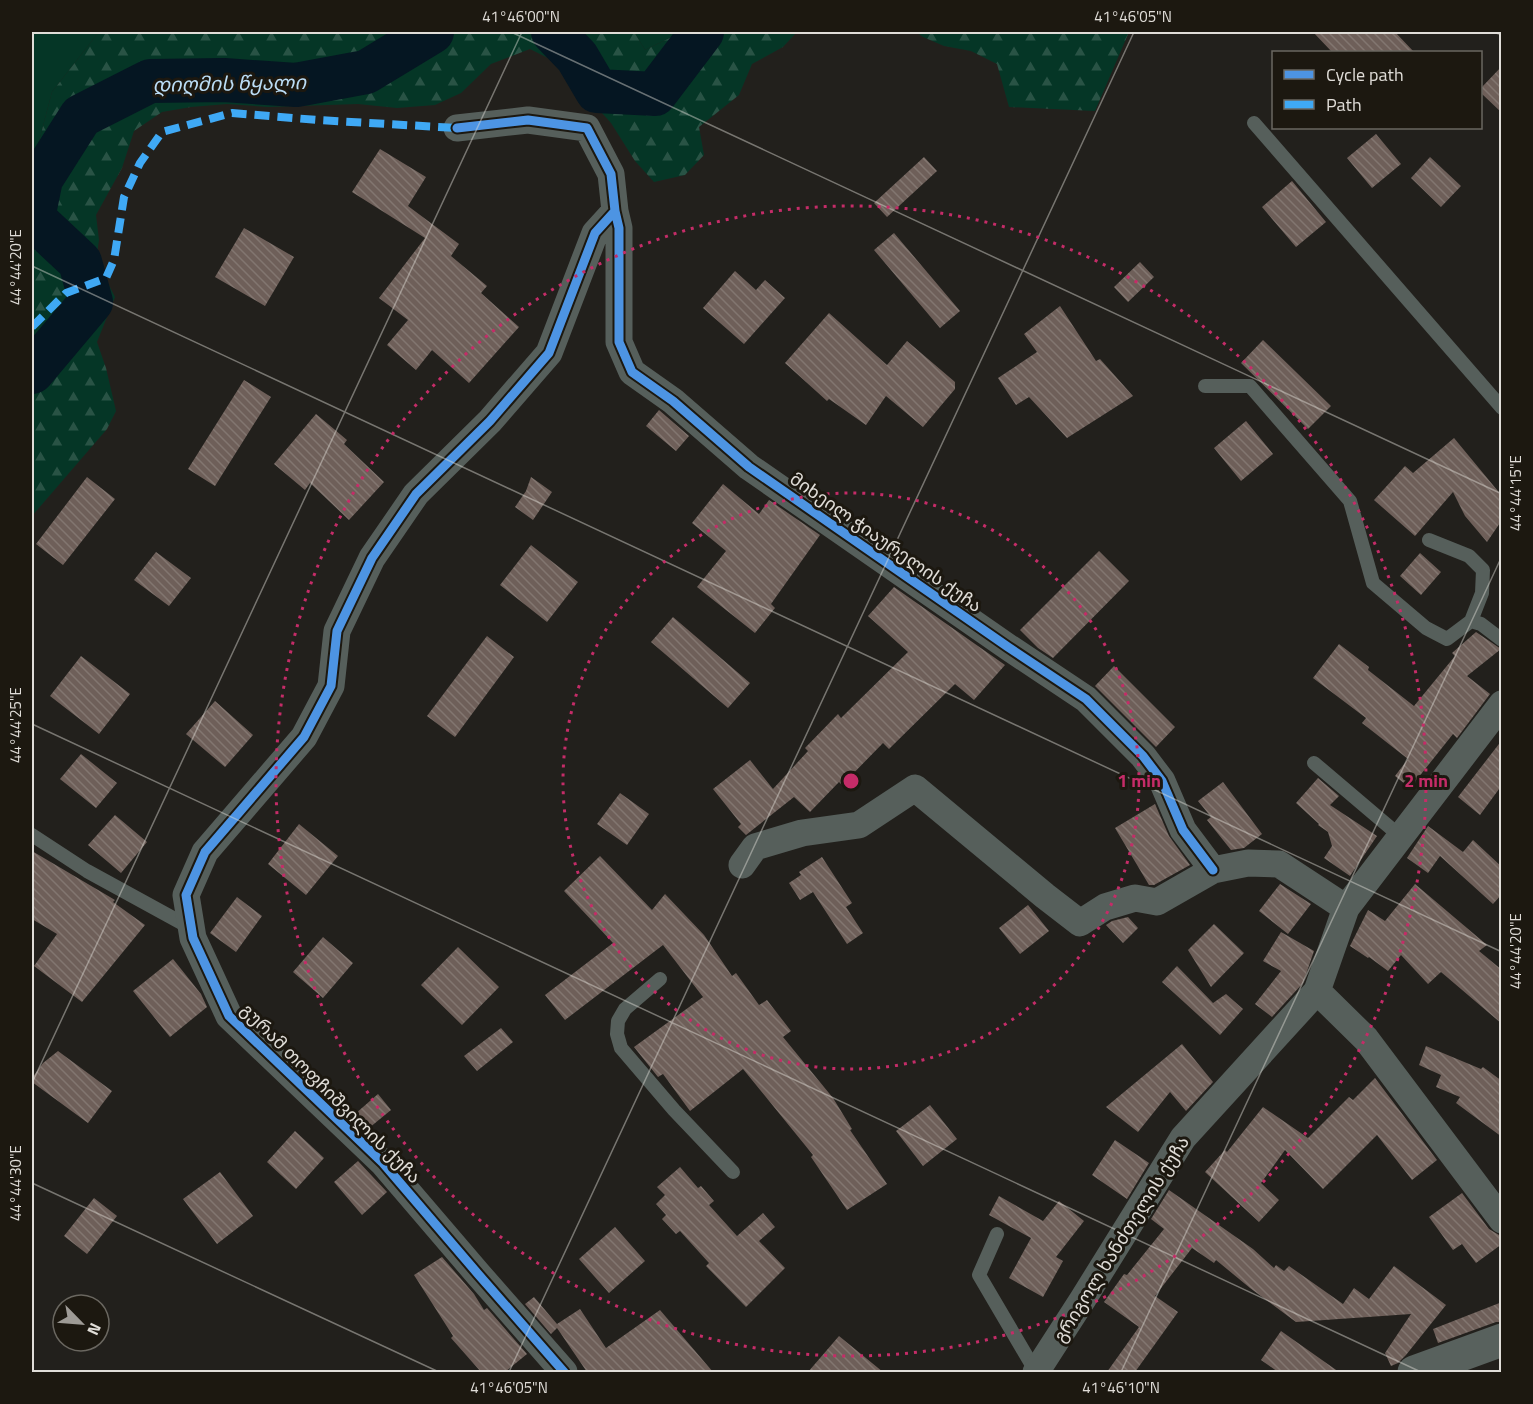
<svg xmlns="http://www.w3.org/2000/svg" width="1533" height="1404" viewBox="0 0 1533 1404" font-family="'Titillium Web','Noto Sans Georgian',sans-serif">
  <defs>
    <pattern id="forest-firs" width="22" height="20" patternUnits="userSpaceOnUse" patternTransform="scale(1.5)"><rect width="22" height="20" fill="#053626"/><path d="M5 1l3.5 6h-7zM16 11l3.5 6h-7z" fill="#295345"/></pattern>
    <pattern id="building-back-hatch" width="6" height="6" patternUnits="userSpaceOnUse" patternTransform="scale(1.5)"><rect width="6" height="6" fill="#6e5f59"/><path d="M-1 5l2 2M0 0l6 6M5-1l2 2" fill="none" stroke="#827670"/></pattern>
  </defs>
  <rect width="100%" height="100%" fill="#22201c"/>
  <path fill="#053626" d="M32,32h67l-47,60 -20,76z
    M634,32h45l-3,3 -31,15z"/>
  <path fill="url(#forest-firs)" d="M99,32h92l4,1 48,1 12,-2h379l11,18 31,-15 3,-3h118l-14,15 -31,17 -13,31 -40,32 5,28 -19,20 -31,7 -19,-21 -24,-38 -55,-61 -26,-13 -39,15 -30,29 -26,12 -38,3 -39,-4 -90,3 -41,-3 -36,3 -29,5 -28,19 -12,37 -26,47 3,25 -3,20 19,37 -18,45 9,26 10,43 -9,18 -75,87v-348l20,-76z
    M916,32h213l-34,79 -86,-4 -12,-43 -26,-13 -27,-5 -21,-9z"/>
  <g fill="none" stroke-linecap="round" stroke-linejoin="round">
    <path stroke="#051622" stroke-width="44" d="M553,32l24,25 20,34 58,3 47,-62
      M32,372l59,-70 -11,-40 -47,-44 8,-39 40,-63 69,-35 74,-1 72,5 70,-13 66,-40"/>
  </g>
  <path fill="url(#building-back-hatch)" d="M1313,32h82l19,20h-82z
    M1502,66v47l-20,-19v-7z
    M1376,134l25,30 -29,24 -25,-30z
    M380,149l46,28 -18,29 51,38 -8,12 36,30 -6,7 38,34 -50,56 -37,-33 -16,20 -29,-25 21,-25 -29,-22 46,-60 -73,-46z
    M924,157l13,14 -50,46 -13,-14z
    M1430,157l31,29 -20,21 -30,-29z
    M1292,181l34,41 -30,25 -34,-40z
    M244,228l50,29 -29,49 -50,-29z
    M894,233l66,78 -20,17 -66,-78z
    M1140,262l14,15 -26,25 -14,-15z
    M735,271l21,19 9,-10 20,18 -41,46 -41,-36z
    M1060,306l36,55 4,-2 33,37 -66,42 -38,-41 -13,8 -18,-27 39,-26 -13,-18z
    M829,313l58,52 20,-24 48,41v7l-32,38 -37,-31 -20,29 -37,-26 -2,2 -42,-38z
    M1263,340l68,66 -23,23 -67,-66z
    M244,380l27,17 -56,89 -27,-17z
    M659,410l30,26 -13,15 -30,-25z
    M316,414l31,26 -3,4 40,38 -35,38 -39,-37 -5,7 -31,-26z
    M1246,421l27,33 -32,27 -27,-33z
    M1454,438l48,58v24l-15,22 -22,-26 -12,-24 -38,44 -41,-36 31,-34 8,7z
    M87,477l28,22 -52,66 -27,-21z
    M531,477l21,15 -19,28 -18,-13 11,-16z
    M723,484l36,30 10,-14 51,35 -49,69 4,4 -20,25 -58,-46 29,-36 -34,-28z
    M531,545l47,37 -31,40 -47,-37z
    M1099,551l30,30 -76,77 -15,-10 -18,-18z
    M156,552l35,26 -22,28 -35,-26z
    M1420,553l21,19 -20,23 -21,-19z
    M894,587l111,78 -31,35 -19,-16 -66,65 -6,-6 -41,42 -3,-3 -29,30 -16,-15 -48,38 -8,-8 3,-3 -28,-35 37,-29 23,29 35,-38 -3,-3 33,-34 3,4 67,-66 -40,-36z
    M673,617l77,66 -22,25 -77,-66z
    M1476,632l25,17 -34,27 23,18 -33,44 -4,-4 -43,54 -15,-12 13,-17 -46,-36 4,-5 -53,-40 26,-34 30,23 -1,3 46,36 41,-50 -3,-3z
    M487,636l27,21 -59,80 -28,-21z
    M81,656l49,38 -31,40 -49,-38z
    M1114,666l61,61 -19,20 -61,-61z
    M215,701l38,34 -28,32 -39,-33z
    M1502,740v45l-22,30 -22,-18z
    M81,754l36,29 -21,25 -36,-29z
    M1318,778l21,18 -9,9 47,31 -27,40 -26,-18 8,-12 -4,-14 -10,-7 1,-1 -23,-21z
    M1223,782l39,52 -18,14 -13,2 -24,-30 4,-3 -13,-16z
    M620,793l29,21 -22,31 -30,-21z
    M1155,804l14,32 21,29 -36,20h-5l-34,-57z
    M115,815l32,27 -26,31 -33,-28z
    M299,824l39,32 -32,39 -38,-31z
    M1428,826l35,26 10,-12 29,27v27l-9,10 -53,-48 -12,17 -21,-15z
    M32,851l83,49 -2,2 32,23 -63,77 -48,-36 23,-32 -25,-15z
    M600,856l52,54 13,-16 39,41 28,41 4,-3 23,32 8,-5 24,31 -8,6 50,61 19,31 -2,1 37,54 -40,26 -36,-53 2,-2 -70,-86 -53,42 -27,-37 -5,3 -24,-30 69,-50 -40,-52 -98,75 -20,-25 68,-52 -49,-52z
    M822,857l30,46 -6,4 17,26 -16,11 -34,-52 -13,8 -11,-17 12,-8 -2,-3z
    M1280,884l31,20 -23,30 -29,-23z
    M1415,884l72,61 -8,6 23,19v54l-61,-52 -13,12 -27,-29 -13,16 -19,-14 -1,1 -18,-12 18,-36 17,11z
    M237,897l25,19 -26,36 -26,-19z
    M1028,905l21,26 -29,23 -21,-26z
    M1128,917l10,11 -15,15 -17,-18 6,-4z
    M1214,924l30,29 -33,34 -23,-37z
    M1281,932l33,19 -11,32 -31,34 -17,-13 26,-33 -18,-10z
    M323,937l30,26 -30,35 -30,-26z
    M458,947l41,40 -37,38 -41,-40z
    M173,959l28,35 6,13 -37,30 -37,-46z
    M1177,966l36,37 13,-9 17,15 -23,26 -58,-53z
    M501,1028l12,14 -36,29 -13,-15z
    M1182,1044l31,38 -27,29 -16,-19 -32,40 -32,-25z
    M1426,1046l55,23 2,-2 19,14v56l-46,-34 4,-6 -24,-10 5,-12 -22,-10z
    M58,1051l54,40 -24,32 -56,-41v-4l11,-15z
    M1375,1078l62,82 -25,20 -35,-45 -54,54 -38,-39 -24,33 18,17 -20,22 -54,-50 20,-22 2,2 36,-45 45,31 41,-41 4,3z
    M378,1094l13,16 -22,18 -14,-14z
    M930,1105l27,34 -34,27 -27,-35z
    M295,1131l29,27 -28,31 -29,-27z
    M1115,1140l34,23 -22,36 -35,-24z
    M358,1161l29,31 -25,23 -28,-33z
    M680,1167l18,21 3,-2 13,15 -5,4 28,31 26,-23 12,14 -16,14 26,27 -39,39 -40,-41 3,-3 -29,-32 -4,3 -14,-15 4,-4 -10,-11 9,-9 -8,-8z
    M220,1172l33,44 -36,28 -34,-45z
    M1169,1190l84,59 21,19 2,-3 8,6 5,-5 54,38 11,-16 15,11 25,-33 52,39 -40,50 -8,8 -7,3 -6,-13 26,-39 -115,8 -46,-34 -34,-28 -2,3 -22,-15 -37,48 23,16 -43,60h-28l32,-45 -35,-25 20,-28 3,1 37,-46 -13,-10z
    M1462,1193l27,36 10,6 3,4v5l-26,19 -14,-19 -9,6 -24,-33z
    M999,1196l44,25 16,-20 25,20 -28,36 7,4 -20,36 -34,-19 22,-40 -42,-23z
    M94,1198l23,18 -30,38 -23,-18z
    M615,1227l30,34 -36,32 -30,-34z
    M442,1257l32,37 10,16 3,-2 40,46 -22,18h-24l-30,-34 2,-2 -39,-61z
    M534,1297l23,27 23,-15 26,39 54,-38 53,62h-126l-30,-44 -6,6 -26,-30z
    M1502,1302v20h-6l-58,21 -5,-14z
    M1281,1331l58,41h-61l-17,-12z
    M839,1336l44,36h-75z"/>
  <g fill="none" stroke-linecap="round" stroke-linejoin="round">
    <path stroke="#565f5b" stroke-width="14" d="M1254,123l248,285
      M1205,386h45l100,115 23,82 53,45 21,11 24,-18 10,3 21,16
      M1429,540l40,16 14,14 -1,23 -11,28
      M1314,763l86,73
      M32,835l55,36 104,57
      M660,979l-35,30 -7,12 -1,13 4,14 53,62 59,62
      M997,1234l-18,41 57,97"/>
    <path stroke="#565f5b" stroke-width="27" d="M457,128l71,-8 59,8 24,46 4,37 -20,22 -46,120 -59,68 -74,73 -44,64 -35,73 -6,55 -27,51 -99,115 -19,43 7,43 36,78 154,147 95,111 86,98
      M615,211l4,17v114l13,30 41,29 76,66 259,180 78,52 57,57 19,25 21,49 30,40
      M742,865l13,-18 47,-14 57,-8 56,-37 130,108 35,27 25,-16 30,-9 22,4 56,-32 35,-7 31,1 67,44
      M1317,991l49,48 136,181
      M1036,1372l47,-73 100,-161 134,-147 29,-83 156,-204"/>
    <path stroke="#58615d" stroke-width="33" d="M1414,1372l88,-32"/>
    <path stroke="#3fa9f5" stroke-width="8" stroke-dasharray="15 8" stroke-linecap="butt" d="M32,327l34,-34 40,-15 8,-18 10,-63 16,-34 22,-31 70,-19 85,7 140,8"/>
    <g stroke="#1c1810" stroke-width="13">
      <path id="cycleway" d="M457,128l71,-8 59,8 24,46 4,37 -20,22 -46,120 -59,68 -74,73 -44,64 -35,73 -6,55 -27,51 -99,115 -19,43 7,43 36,78 154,147 95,111 86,98
        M615,211l4,17v114l13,30 41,29 76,66 259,180 78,52 57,57 19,25 21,49 30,40"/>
    </g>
    <use href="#cycleway" stroke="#4d94e3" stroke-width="9"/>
  </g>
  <path fill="none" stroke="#e0ddd8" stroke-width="1.5" stroke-opacity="0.45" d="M511,32l991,462M1493,32l9,3M32,266l1470,686M32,724l1389,648M32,1083l490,-1051M32,1183l407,189M509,1372l625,-1340M1121,1372l381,-816"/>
  <g fill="none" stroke="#c52c68" stroke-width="3" stroke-dasharray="3 6">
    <circle cx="851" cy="781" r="288"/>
    <circle cx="851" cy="781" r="575"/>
  </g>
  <g text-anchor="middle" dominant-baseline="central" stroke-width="6" stroke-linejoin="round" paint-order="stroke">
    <g font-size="18" fill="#e0ddd8" stroke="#1c1810">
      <text transform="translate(886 542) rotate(35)">მიხეილ ჭიაურელის ქუჩა</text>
      <text transform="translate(331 1093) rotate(45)">გურამ თოფჩიშვილის ქუჩა</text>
      <text transform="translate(1121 1239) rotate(-58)">გრიგოლ ხანძთელის ქუჩა</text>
    </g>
    <g font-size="20" font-style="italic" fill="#bbddf6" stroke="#1c1810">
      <text transform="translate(229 83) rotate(-1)">დიღმის წყალი</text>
    </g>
  </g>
  <circle cx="851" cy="781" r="9" fill="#c52c68" stroke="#1c1810" stroke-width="3"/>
  <g font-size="18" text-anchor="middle" font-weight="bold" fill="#c52c68" stroke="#1c1810" stroke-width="6" stroke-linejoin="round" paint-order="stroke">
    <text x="1139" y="787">1 min</text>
    <text x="1426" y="787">2 min</text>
  </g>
  <rect width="1533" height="1404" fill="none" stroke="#1c1810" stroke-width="66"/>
  <rect x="1272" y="51" width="210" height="78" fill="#1c1810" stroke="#6a6760" stroke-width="1.5"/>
  <rect x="1284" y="70" width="30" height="9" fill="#4d94e3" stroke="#6a6760" stroke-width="1.5"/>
  <text x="1326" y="81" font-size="18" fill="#e0ddd8">Cycle path</text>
  <rect x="1284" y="100" width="30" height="9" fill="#3fa9f5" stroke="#6a6760" stroke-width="1.5"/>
  <text x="1326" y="111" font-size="18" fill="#e0ddd8">Path</text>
  <g transform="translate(81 1323) rotate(115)"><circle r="28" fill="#1c1810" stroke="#6a6760" stroke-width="1.5"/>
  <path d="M0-4.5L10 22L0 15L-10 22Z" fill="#9e9b96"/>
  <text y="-9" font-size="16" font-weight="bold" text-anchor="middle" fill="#e0ddd8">N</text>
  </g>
  <rect x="33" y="33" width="1467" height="1338" fill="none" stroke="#e0ddd8" stroke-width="2"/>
  <g font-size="15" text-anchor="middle" fill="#e0ddd8">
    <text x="521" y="22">41°46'00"N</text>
    <text x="1133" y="22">41°46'05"N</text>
    <text transform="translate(16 267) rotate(-90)" y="5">44°44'20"E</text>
    <text transform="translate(1516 493) rotate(-90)" y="5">44°44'15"E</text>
    <text transform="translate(16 725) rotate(-90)" y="5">44°44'25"E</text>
    <text transform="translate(1516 951) rotate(-90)" y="5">44°44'20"E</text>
    <text transform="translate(16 1183) rotate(-90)" y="5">44°44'30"E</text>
    <text x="509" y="1393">41°46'05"N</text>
    <text x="1121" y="1393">41°46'10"N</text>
  </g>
</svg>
